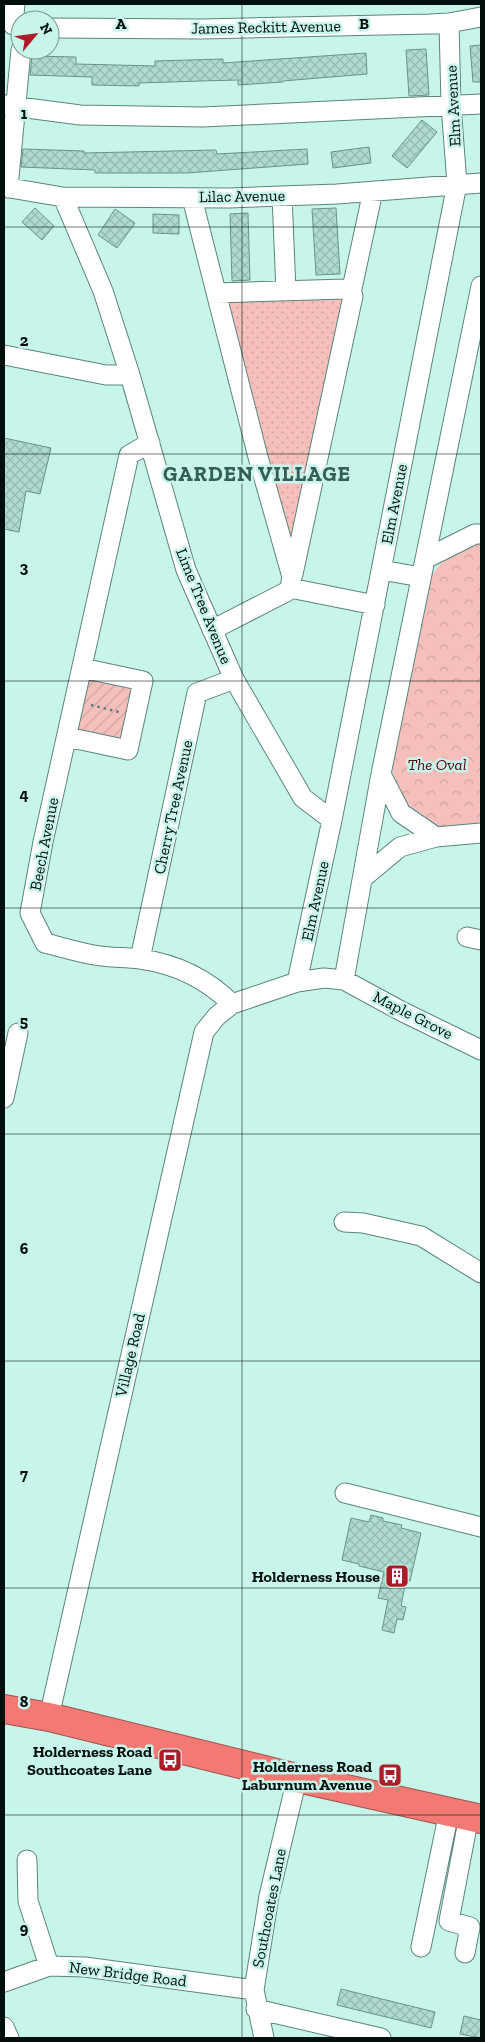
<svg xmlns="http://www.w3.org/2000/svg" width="485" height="2042" viewBox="0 0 485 2042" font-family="'Zilla Slab',serif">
  <defs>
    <pattern id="grass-dots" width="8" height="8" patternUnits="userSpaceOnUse" patternTransform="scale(1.25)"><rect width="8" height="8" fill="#f5c0bc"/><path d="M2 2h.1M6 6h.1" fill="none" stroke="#d0a4a0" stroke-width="1.8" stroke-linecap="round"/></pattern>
    <pattern id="park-crowns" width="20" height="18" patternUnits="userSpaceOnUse" patternTransform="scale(1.25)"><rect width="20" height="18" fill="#f5c0bc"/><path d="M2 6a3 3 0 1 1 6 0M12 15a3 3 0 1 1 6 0" fill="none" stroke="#d0a4a0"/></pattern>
    <pattern id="garden-furrows" width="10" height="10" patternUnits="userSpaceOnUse" patternTransform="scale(1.25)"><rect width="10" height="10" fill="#f5c0bc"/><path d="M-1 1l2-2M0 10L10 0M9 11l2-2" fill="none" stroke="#d0a4a0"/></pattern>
    <pattern id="building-cross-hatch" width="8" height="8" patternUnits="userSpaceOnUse" patternTransform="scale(1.25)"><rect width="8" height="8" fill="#aedad0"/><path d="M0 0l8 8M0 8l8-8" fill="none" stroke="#94bab1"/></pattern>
  </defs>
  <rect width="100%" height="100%" fill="#c8f5ea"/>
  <path fill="url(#grass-dots)" d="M345,296l-55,253 -64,-251z"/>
  <path fill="url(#park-crowns)" d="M476,543h5v278l-6,3 -36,3 -33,-24 -15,-34 40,-193 10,-13z"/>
  <path fill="url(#garden-furrows)" d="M88,677l46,10 -12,54 -46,-10z"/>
  <path fill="url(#building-cross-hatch)" stroke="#69938a" d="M481,45v37h-8l-3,-36z
    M426,49l3,46 -20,1 -3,-46z
    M366,53l1,21 -84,7v1l-45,3v-5l-37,1 -62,2v3l-47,-1v-8l-62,-2 2,-19 44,1v7l79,2v-5l68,-2v4z
    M422,120l15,12 -30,36 -15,-12z
    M369,147l2,16 -38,5 -2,-16z
    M23,149l61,2v2l132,-3 1,4 90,-5 1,15 -121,9h-92v-3l-74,-3z
    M35,208l19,18 -12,14 -20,-18z
    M336,208l4,66 -24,1 -4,-66z
    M115,209l20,14 -18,25 -19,-13z
    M248,213l2,67 -18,1 -2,-67z
    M153,214l26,1v19l-26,-1z
    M4,438l47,10 -11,46 -14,-3 -7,41 -15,-3z
    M371,1515l12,3v3l19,4 -1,3 20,5 -11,48 -4,-1 -5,26 5,1 -3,13 -6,-1 -3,14 -12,-3 6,-30 -10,-2 6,-26 -25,-6v-2l-17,-4 9,-42 18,4z
    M341,1989l94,23 -4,16 -94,-23z
    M464,2016l17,4v18l-21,-4z"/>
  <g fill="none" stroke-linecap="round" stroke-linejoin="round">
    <g stroke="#5b857c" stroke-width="21">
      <path id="minor" d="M13,25l2,-21
        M50,28l152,1 228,-5 19,-1 32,-6
        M4,105l76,10 123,2 278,-13
        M4,187l59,10 166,1 108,-4 144,-11
        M8,188l13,-138
        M282,196l4,95
        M63,197l40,94 27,84 56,195 48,109 69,119 29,22
        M192,198l66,259 34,120 -2,11 -4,4 -74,38
        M217,293l128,-4 5,2 3,5 -60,278
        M351,293l22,-102
        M4,355l102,20h24
        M150,443l-21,12 -86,387 -13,71 15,30c16,4 32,9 49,12 15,3 31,2 46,4 36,5 67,20 92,45l65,-22 27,-4 20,2 57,31 80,39
        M425,559l50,-25h6
        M381,570l40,7
        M290,588l85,17
        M67,737l61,13 15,-69 -61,-13
        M381,774l20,39 35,24
        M364,877l36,-30 36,-10 45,-4
        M467,937l14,3
        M140,959l57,-266 37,-14
        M344,980l37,-206 100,-488
        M297,982l35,-162 125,-636 -6,-79 -2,-82
        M4,1098l14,-65
        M344,1222l19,1 58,13 60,37
        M345,1493l136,34
        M49,1717l155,-685 13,-16 15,-12
        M27,1860l1,41 21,65
        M421,1947l28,-135
        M465,1953l5,-26 -21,-6 20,-105
        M4,1982l45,-16 36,1 169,23
        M256,2009l125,29
        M4,2027l5,11
        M264,2038l-10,-48 15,-94 28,-118"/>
    </g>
    <g stroke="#9e5450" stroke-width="30">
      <path id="highway" d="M4,1709l45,8 248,61 184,41"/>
    </g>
    <path stroke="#5f7b74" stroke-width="2.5" stroke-dasharray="2.5 4" stroke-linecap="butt" d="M91,705l28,7"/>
    <use href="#minor" stroke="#fff" stroke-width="19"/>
    <use href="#highway" stroke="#f27974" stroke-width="28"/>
  </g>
  <path fill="none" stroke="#020f0c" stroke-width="1" stroke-opacity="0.55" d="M242,4v2034M4,227h477M4,454h477M4,681h477M4,908h477M4,1134h477M4,1361h477M4,1588h477M4,1815h477"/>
  <defs>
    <g id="building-square" transform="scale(1.25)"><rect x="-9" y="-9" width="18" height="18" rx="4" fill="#ae1b28" stroke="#c8f5ea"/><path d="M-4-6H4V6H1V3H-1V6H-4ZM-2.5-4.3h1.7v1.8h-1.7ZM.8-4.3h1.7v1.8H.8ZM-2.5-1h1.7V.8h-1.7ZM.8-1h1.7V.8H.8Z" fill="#fff"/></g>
    <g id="bus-square" transform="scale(1.25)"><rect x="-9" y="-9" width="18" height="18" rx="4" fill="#ae1b28" stroke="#c8f5ea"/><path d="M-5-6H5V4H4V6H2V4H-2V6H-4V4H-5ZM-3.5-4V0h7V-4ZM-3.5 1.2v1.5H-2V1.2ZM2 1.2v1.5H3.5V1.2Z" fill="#fff"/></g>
  </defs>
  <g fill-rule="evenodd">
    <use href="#building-square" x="397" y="1576"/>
    <use href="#bus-square" x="170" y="1760"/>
    <use href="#bus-square" x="390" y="1775"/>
  </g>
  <g text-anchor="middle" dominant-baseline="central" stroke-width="5" stroke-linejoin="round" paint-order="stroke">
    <g font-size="16" fill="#020f0c" stroke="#c8f5ea">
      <text transform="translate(266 27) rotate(-1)">James Reckitt Avenue</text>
      <text transform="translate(453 106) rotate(-93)">Elm Avenue</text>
      <text transform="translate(242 196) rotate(-1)">Lilac Avenue</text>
      <text transform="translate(394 504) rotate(-79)">Elm Avenue</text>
      <text transform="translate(204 606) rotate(68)">Lime Tree Avenue</text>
      <text transform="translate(173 807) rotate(-78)">Cherry Tree Avenue</text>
      <text transform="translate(44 844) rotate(-79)">Beech Avenue</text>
      <text transform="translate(315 901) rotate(-78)">Elm Avenue</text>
      <text transform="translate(413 1015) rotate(27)">Maple Grove</text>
      <text transform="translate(130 1355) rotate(-77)">Village Road</text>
      <text transform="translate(269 1908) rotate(-79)">Southcoates Lane</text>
      <text transform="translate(128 1974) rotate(7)">New Bridge Road</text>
    </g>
    <g font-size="16" font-style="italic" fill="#52030b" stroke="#c8f5ea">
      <text x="437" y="764">The Oval</text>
    </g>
    <g font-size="16" font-weight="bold" fill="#020f0c" stroke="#c8f5ea" text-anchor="end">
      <text x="380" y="1576">Holderness House</text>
      <text x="152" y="1751">Holderness Road<tspan x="152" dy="18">Southcoates Lane</tspan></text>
      <text x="372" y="1766">Holderness Road<tspan x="372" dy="18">Laburnum Avenue</tspan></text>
    </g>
    <g font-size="21" font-weight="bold" letter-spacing="1" fill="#365e56" stroke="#c8f5ea">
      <text x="257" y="473">GARDEN VILLAGE</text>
    </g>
  </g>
  <g font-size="16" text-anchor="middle" font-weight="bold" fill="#020f0c" stroke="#c8f5ea" stroke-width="5" stroke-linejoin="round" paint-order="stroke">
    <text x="121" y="29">A</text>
    <text x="364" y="29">B</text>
    <text x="24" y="119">1</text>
    <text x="24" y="346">2</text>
    <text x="24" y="573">3</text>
    <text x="24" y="800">4</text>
    <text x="24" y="1027">5</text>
    <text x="24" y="1254">6</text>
    <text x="24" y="1480">7</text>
    <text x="24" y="1707">8</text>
    <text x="24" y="1934">9</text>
  </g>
  <rect width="485" height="2042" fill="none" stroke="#020f0c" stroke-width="10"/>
  <g transform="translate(35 35) rotate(61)"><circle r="24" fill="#c8f5ea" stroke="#799991"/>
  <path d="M0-4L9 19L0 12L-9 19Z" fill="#ae1b28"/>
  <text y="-8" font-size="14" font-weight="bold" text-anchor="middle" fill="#020f0c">N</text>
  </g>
</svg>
